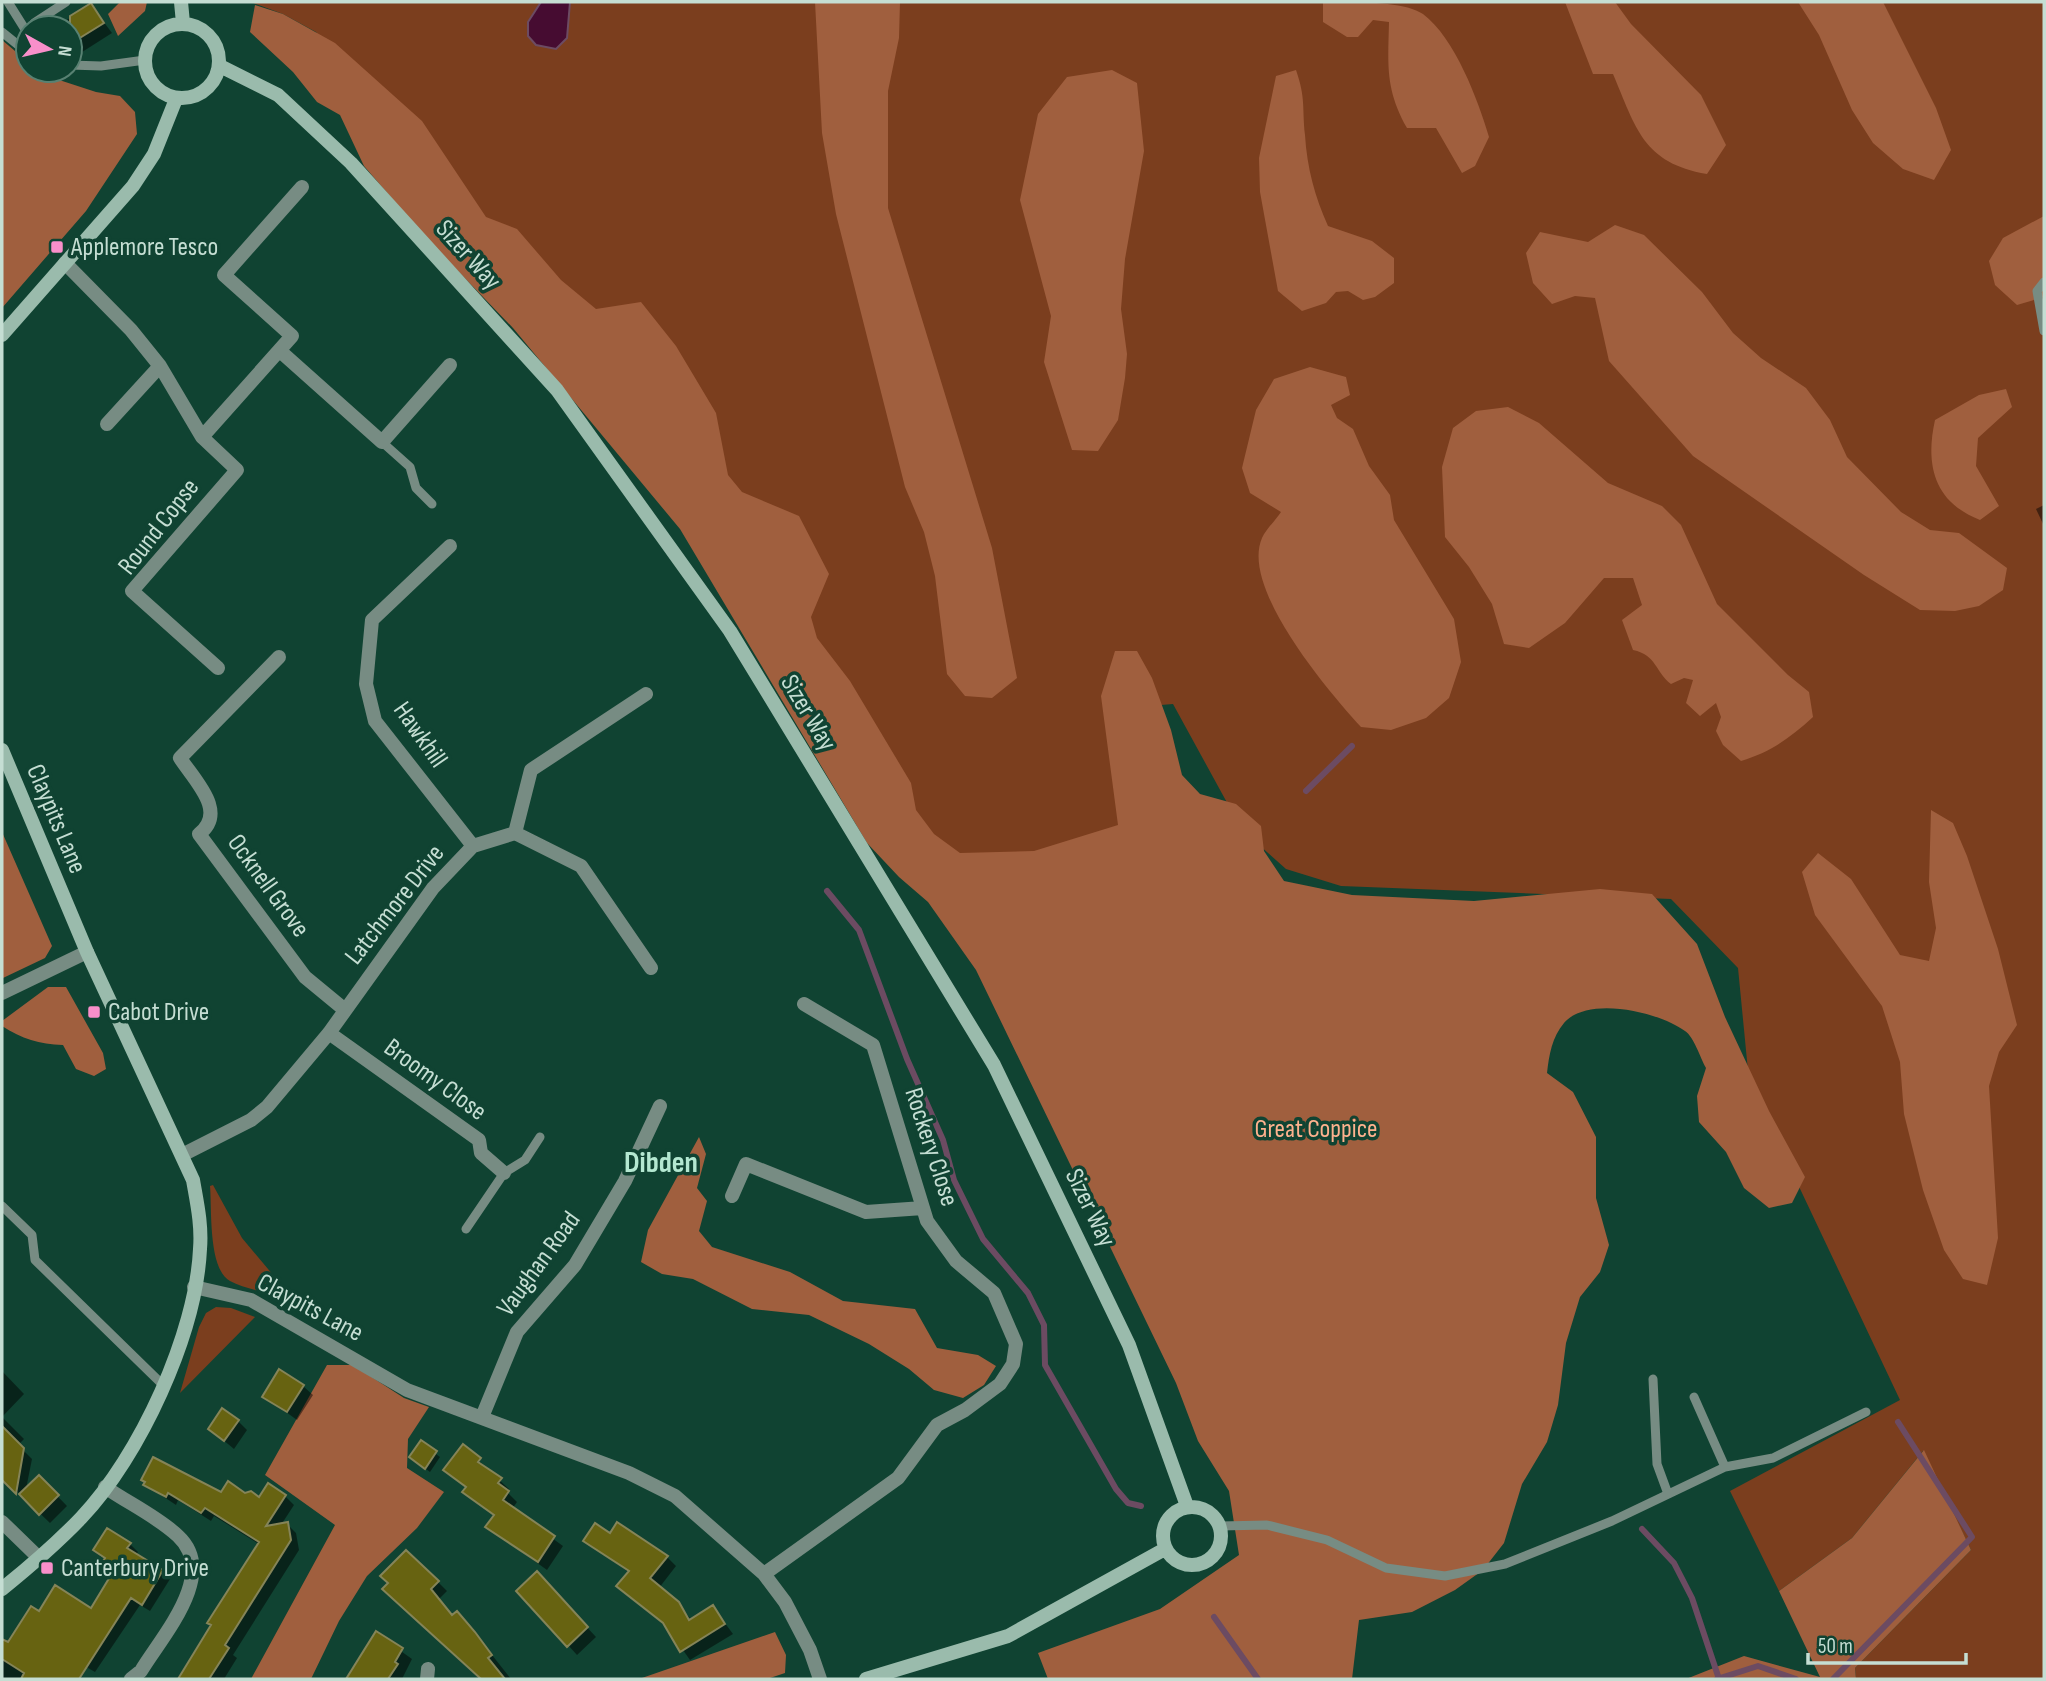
<svg xmlns="http://www.w3.org/2000/svg" width="2046" height="1681" viewBox="0 0 2046 1681" font-family="'Sofia Sans Condensed',sans-serif">
  <rect width="100%" height="100%" fill="#104332"/>
  <path fill="#7b3e1e" d="M251,2h1793v1677h-188l-1,-11 116,-118 -48,-99 -71,87 -73,53 -49,-100 170,-91 -151,-319 -11,-113 -67,-69 -330,-13 -55,-17 -44,-39 -69,-126 -48,4 -2,179 -177,16 -78,-135 -552,-736 -33,-18z
    M213,1185l29,53 42,50 -7,9c-15,-6 -34,-9 -47,-16 -22,-12 -18,-72 -20,-95z
    M216,1307l15,1 24,9 -75,76 19,-66 7,-14z"/>
  <path fill="#a05f3e" d="M120,2h27l-2,9 -27,25 -10,-22z
    M815,2h85l-1,36 -11,53v117l104,340 25,130 -25,20 -27,-2 -18,-22 -12,-98 -11,-44 -19,-45 -69,-273 -14,-81z
    M1323,2c25,0 80,-2 100,12 32,24 55,86 66,123l-14,29 -13,7 -26,-45h-29c-22,-39 -19,-63 -18,-106l-16,-2 -15,17h-11l-24,-15z
    M1565,2h50l16,22 70,71 25,50 -19,29c-64,-11 -71,-46 -94,-100h-20z
    M1798,2h85l53,106 15,42 -17,30 -31,-11 -30,-26 -21,-33 -33,-75z
    M255,5l28,9 52,29 87,78 64,96 31,12 44,51 35,29 45,-7 35,44 40,67 12,62 14,17 57,24 30,58 -18,43 6,21 33,43 61,102 5,27 18,24 26,19 74,-2 84,-26 -17,-129 14,-45h22l15,27 19,52 11,45 18,19 36,10 25,22 3,25 20,30 68,14 122,6 126,-12 52,5 45,50 28,73 44,94 36,66 -13,26 -23,5 -25,-20 -18,-36 -27,-30 -2,-26 9,-28c-6,-11 -12,-31 -21,-37 -26,-19 -97,-36 -121,-8 -12,14 -15,32 -17,50l26,19 23,45v61l13,47 -9,27 -20,25 -14,46 -8,62 -11,37 -25,42 -18,59 -21,27 -28,20 -43,22 -53,8 -7,59h-304l-10,-26 122,-44 79,-54 -10,-64 -31,-50 -22,-58 -200,-413 -48,-68 -29,-25 -32,-34 -187,-314 -167,-201 -86,-89 -63,-73 -24,-51 -23,-13 -24,-30 -43,-40z
    M2,40l26,22v8h12l10,7 46,15 24,4 15,16 2,22 -51,77 -84,97z
    M1112,70l25,13 7,68 -19,108 -4,50 6,45 -2,24 -7,42 -20,31 -26,-1 -28,-88 7,-46 -31,-116 18,-86 29,-37z
    M1296,70c10,29 6,37 9,65 2,33 10,62 23,91l44,15 22,17v25l-19,14 -12,3 -15,-9 -12,1 -10,11 -24,8 -24,-20 -18,-99 -1,-34 17,-82z
    M2044,216v81l-27,8 -22,-20 -6,-24 14,-23z
    M1615,225l29,10 58,57 31,41 28,25 45,30 24,32 17,37 54,55 29,18 29,3 48,35 -4,22 -24,16 -24,5 -35,-1 -56,-35 -171,-119 -84,-95 -14,-63 -20,-2 -23,8 -19,-21 -7,-30 14,-21 48,10z
    M1310,367l36,10 4,18 -19,10 6,13 16,11 16,37 21,29 4,25 60,99 7,43 -12,36 -23,20 -35,12 -30,-3c-32,-35 -121,-139 -99,-189 4,-9 14,-18 19,-26l-31,-19 -8,-25 14,-58 18,-31z
    M2006,389l6,18 -34,31 -2,28 23,40 -19,14c-46,-18 -55,-55 -45,-100l44,-25z
    M1508,407l31,16 69,60 54,23 19,19 36,79 71,71 21,17 4,25c-23,21 -42,35 -72,44l-18,-16 -7,-14 5,-14 -5,-14 -16,13 -14,-13 7,-23 -9,-2 -13,6c-16,-12 -14,-29 -38,-34l-11,-30 20,-15 -9,-27h-29l-39,45 -36,25 -25,-4 -12,-40 -23,-37 -24,-30 -3,-70 11,-39 23,-17z
    M1931,810l22,13 14,33 31,93 19,76 -18,27 -10,34 9,152 -11,47 -24,-6 -19,-29 -21,-60 -19,-76 -4,-52 -18,-56 -67,-91 -13,-43 16,-19 33,26 49,76 29,6 7,-33 -7,-46z
    M2,832l50,114 -7,12 -42,20z
    M48,987h18l37,66 3,16 -12,7 -18,-7 -13,-24c-24,-1 -41,-6 -61,-19v-5z
    M699,1137l7,17 -9,34 10,13 -8,30 13,16 78,25 53,29 72,8 22,39 41,7 18,11 -12,19 -21,13 -29,-8 -25,-21 -40,-25 -60,-29 -57,-6 -59,-30 -31,-5 -21,-12 7,-32z
    M327,1365h26l51,33 25,9 -21,32 -1,29 37,24 -27,36 -50,48 -28,45 -28,58h-60l84,-154 -70,-50z
    M1924,1450l47,100 -116,118 1,11h-170l58,-23 76,21 -41,-86 73,-53z
    M775,1632l11,23 -1,18 -18,6h-128z"/>
  <path fill="#460c31" stroke="#6c4b62" stroke-width="2" d="M541,2h29l-3,36 -11,11 -20,-4 -8,-9v-14z"/>
  <path fill="#0007" d="M91,5l21,28 -33,21 -9,-9v-17l-13,-2z
    M2044,505v21l-8,-17z
    M2,1371l22,23 -22,23 22,22 -6,6 14,14 -6,30 13,-12 28,29 -17,17 -48,-46z
    M303,1386l10,9 -16,25 -33,-24z
    M238,1421l9,9 -13,19 -24,-20z
    M421,1443l19,14 -10,15 -15,-11z
    M463,1446l46,43 -2,3 10,10 -5,7 51,37 -16,24 -60,-43 8,-11 -21,-15 -9,-9 2,-4 -13,-10z
    M146,1485l114,14 25,-3 9,9 -13,20 6,-1 9,9 3,17 -66,105 4,3 -13,21h-45l80,-135 -45,-28 -3,5 -33,-21 -2,5z
    M611,1535l45,14 11,8 9,9 -17,22 33,32 21,-13 20,27 -43,26 -24,-34 -38,-31 2,-22 -45,-32z
    M130,1544l8,8 -2,3 34,24 -20,32 -10,-6 -45,67 -14,-8 -9,15h-70v-38l6,4 31,-32 52,-3 21,-33 -10,-9 4,-8 -11,-10z
    M438,1582l9,9 -8,8 14,18 13,5 45,57h-28l-89,-81z
    M546,1583l50,54 -19,18 -58,-64z
    M377,1634l35,25 -10,20h-51l-1,-8z"/>
  <g fill="none" stroke-linecap="round" stroke-linejoin="round">
    <path stroke="#6c4b62" stroke-width="6" d="M1306,791l46,-45
      M827,891l32,39 48,129 36,81 11,40 29,59 45,54 16,32 1,40 71,124 12,14 13,3
      M1642,1529l32,34 18,35 27,81
      M1214,1617l44,62
      M1717,1679l41,-13 38,13
      M1833,1679l139,-142 -74,-115"/>
  </g>
  <path fill="#676311" stroke="#858458" stroke-width="2" d="M91,3l13,20 -34,21v-28z
    M279,1369l25,16 -17,27 -25,-15z
    M222,1408l17,12 -15,21 -16,-12z
    M2,1426l22,22 -8,46 -14,-14z
    M421,1440l16,11 -12,18 -16,-12z
    M463,1444l18,14 -3,4 24,16 -4,5 11,8 -6,9 52,36 -17,26 -53,-35 9,-12 -32,-23 4,-5 -23,-17z
    M153,1457l68,35 7,-11 17,12 6,-2 8,6 9,-14 18,12 -20,31 22,-4 3,18 -66,105 4,3 -20,31h-31l33,-54 -4,-2 52,-81 -54,-34 -4,5 -33,-20 -2,4 -23,-12 2,-3 -4,-2z
    M39,1475l20,20 -20,20 -20,-21z
    M617,1522l51,34 -18,22 29,24 10,18 24,-15 12,19 -45,28 -17,-29 -47,-37 13,-15 -46,-30 12,-18 15,10z
    M107,1528l24,15 -4,5 36,22 -21,35 -11,-7 -52,81h-58l3,-6 -22,-14v-20l6,3 23,-36 8,5 16,-26 36,23 20,-33 -12,-7 6,-10 -12,-8z
    M406,1550l33,31 -8,8 21,26 5,-4 18,21 17,23 -4,3 17,21h-24l-99,-90 6,-6 -8,-7z
    M537,1571l51,56 -21,20 -51,-56z
    M376,1631l27,17 -8,14 3,2 -10,15h-42z"/>
  <g fill="none" stroke-linecap="round" stroke-linejoin="round">
    <path stroke="#778c83" stroke-width="9" d="M8,2l20,32
      M32,28l2,-5 32,-21
      M2,32l26,21
      M70,65l31,1 44,-6
      M2044,282l-7,9 7,40
      M382,442l28,25 6,21 16,16
      M2,1206l30,29 3,25 128,125
      M466,1229l38,-56 21,-13 15,-23
      M1653,1379l4,85 11,30
      M1725,1467l48,-9 93,-46
      M1220,1526l47,-1 60,15 59,28 59,8 60,-12 107,-43 113,-54 -31,-70"/>
    <path stroke="#778c83" stroke-width="14" d="M65,263l66,67 29,36 42,71 35,33 -105,121 86,77
      M280,351l102,91 68,-77
      M107,424l53,-58
      M202,437l90,-101 -68,-61 78,-88
      M450,546l-78,74 -6,64 9,37 98,125
      M279,657l-99,101c15,23 48,54 19,76l106,143 40,33
      M515,833l16,-63 115,-76
      M2,993l85,-41
      M329,1033l150,107 2,13 23,20
      M182,1155l69,-35 16,-13 62,-74 104,-145 40,-42 42,-13 66,33 70,102
      M732,1196l14,-32 120,48 57,-4
      M194,1287l57,13 156,90 222,83 46,23 89,78 21,28 25,48 10,29
      M482,1417l35,-85 58,-67 50,-84 35,-75
      M105,1487c23,16 53,30 73,49 41,38 -16,100 -37,135l-10,8
      M2,1522l35,34
      M764,1574l134,-96 39,-53 28,-15 35,-26 13,-20 3,-20 -22,-51 -38,-32 -29,-40 -54,-176 -69,-41
      M427,1679l1,-10"/>
    <path stroke="#9abbac" stroke-width="14" d="M181,2l2,21
      M145 61a37 37 0 1 1 74 0a37 37 0 1 1-74 0Z
      M220,66l58,29 73,68 206,227 173,241 264,434 135,280 58,161
      M2,335l131,-149 21,-32 22,-55
      M2,750l85,202 106,228c4,23 9,45 7,69 -4,85 -60,207 -119,269 -24,25 -53,50 -79,71
      M1163 1536a29 29 0 1 1 58 0a29 29 0 1 1-58 0Z
      M866,1679l142,-43 157,-87"/>
  </g>
  <g fill="#f98fca" stroke="#104332" stroke-width="2.5">
    <rect x="50" y="240" width="14" height="14" rx="3.5"/>
    <rect x="87" y="1005" width="14" height="14" rx="3.5"/>
    <rect x="40" y="1561" width="14" height="14" rx="3.5"/>
  </g>
  <g text-anchor="middle" dominant-baseline="central" stroke-width="7" stroke-linejoin="round" paint-order="stroke">
    <g font-size="26" fill="#c5ded3" stroke="#104332" text-anchor="start">
      <text x="71" y="247">Applemore Tesco</text>
      <text x="108" y="1012">Cabot Drive</text>
      <text x="61" y="1568">Canterbury Drive</text>
    </g>
    <g font-size="26" fill="#c5ded3" stroke="#104332">
      <text transform="translate(468 255) rotate(48)">Sizer Way</text>
      <text transform="translate(159 527) rotate(-52)">Round Copse</text>
      <text transform="translate(808 713) rotate(59)">Sizer Way</text>
      <text transform="translate(420 735) rotate(55)">Hawkhill</text>
      <text transform="translate(56 819) rotate(67)">Claypits Lane</text>
      <text transform="translate(268 886) rotate(54)">Ocknell Grove</text>
      <text transform="translate(395 905) rotate(-52)">Latchmore Drive</text>
      <text transform="translate(435 1080) rotate(36)">Broomy Close</text>
      <text transform="translate(931 1147) rotate(72)">Rockery Close</text>
      <text transform="translate(1090 1208) rotate(64)">Sizer Way</text>
      <text transform="translate(539 1264) rotate(-54)">Vaughan Road</text>
      <text transform="translate(310 1308) rotate(28)">Claypits Lane</text>
    </g>
    <g font-size="26" fill="#feb28e" stroke="#104332">
      <text x="1316" y="1129">Great Coppice</text>
    </g>
    <g font-size="30" font-weight="bold" fill="#b4e8d1" stroke="#104332">
      <text x="661" y="1163">Dibden</text>
    </g>
  </g>
  <rect width="2046" height="1681" fill="none" stroke="#c5ded3" stroke-width="7"/>
  <g transform="translate(49 49) rotate(98)"><circle r="33" fill="#104332" stroke="#588172" stroke-width="2"/>
  <path d="M0-5L12 26L0 18L-12 26Z" fill="#f98fca"/>
  <text y="-10" font-size="19" font-weight="bold" text-anchor="middle" fill="#c5ded3">N</text>
  </g>
  <path d="M1808 1653v10h158v-10" fill="none" stroke="#c5ded3" stroke-width="3.5"/>
  <text x="1818" y="1653" font-size="21" fill="#c5ded3" stroke="#104332" stroke-width="5" paint-order="stroke">50 m</text>
</svg>
